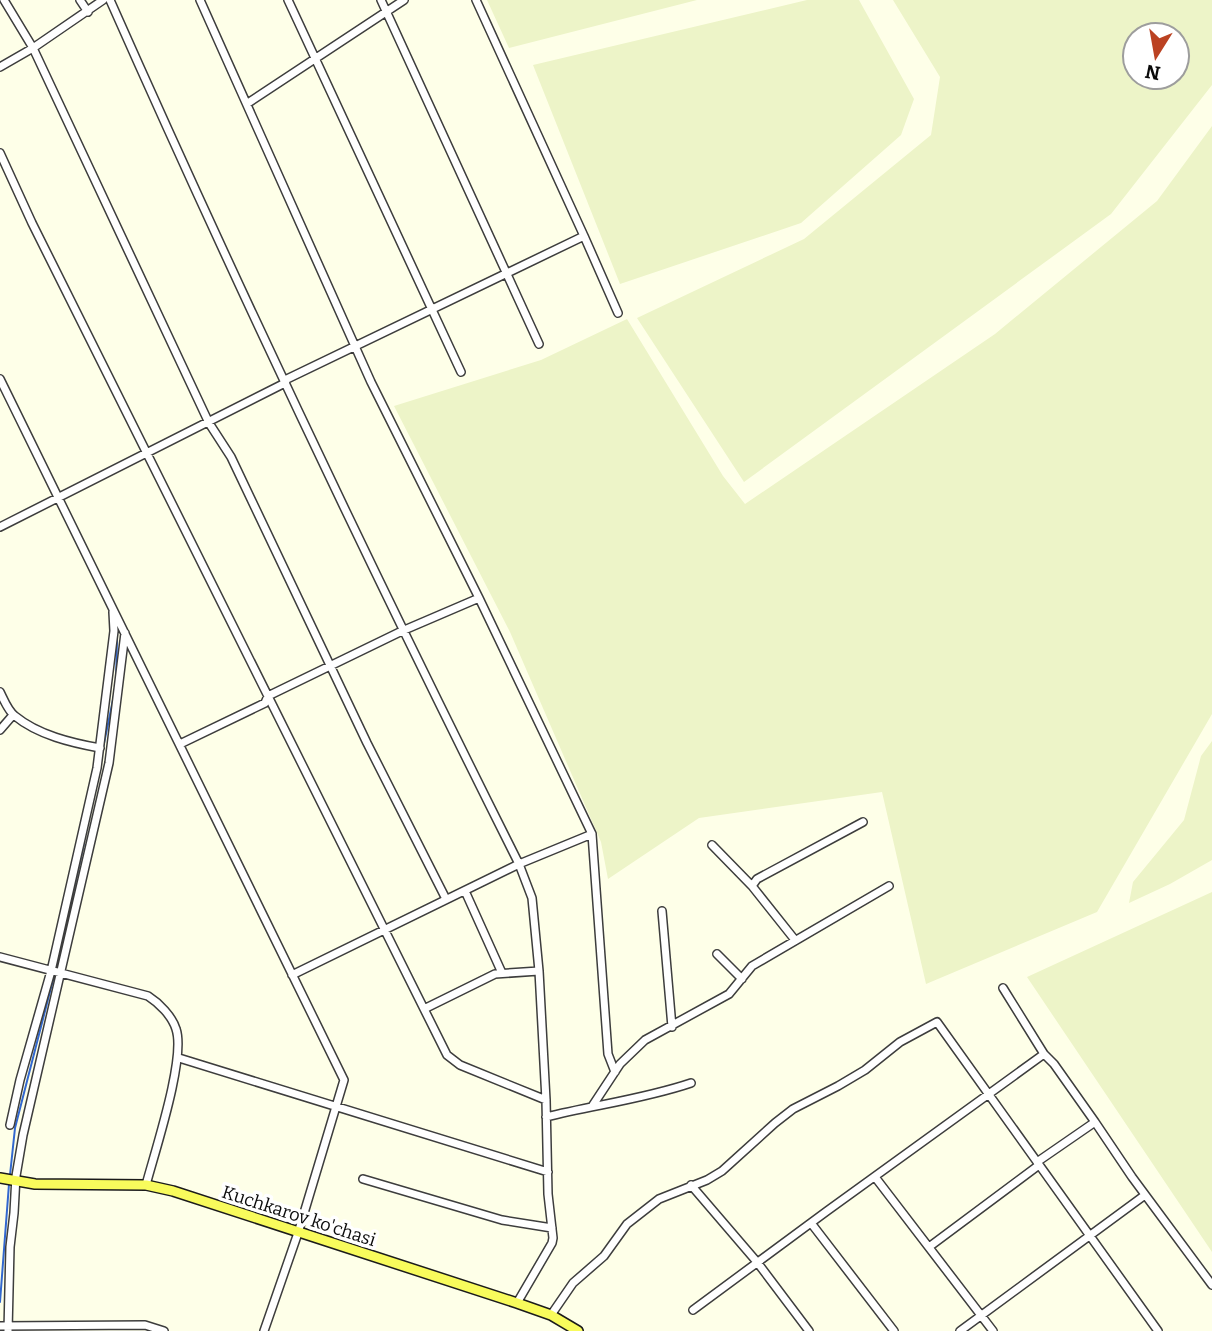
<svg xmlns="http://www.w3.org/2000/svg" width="1212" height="1331" viewBox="0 0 1212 1331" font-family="Bitter,serif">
  <rect width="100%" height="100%" fill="#feffe8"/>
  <path fill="#edf4c8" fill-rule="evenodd" d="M487,0h210l-188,48z
    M807,0h52l55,99 -13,36 -100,88 -181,61 -87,-219z
    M893,0h319v85l-101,129 -367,268 -107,-164 167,-79 127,-104 9,-58zM1135,35h42v42h-42z
    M1212,126v588l-115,198 -171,72 -44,-192 -183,26 -91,61 -7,-37 -91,-210 -116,-226 147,-46 86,-41 96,157 22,28 250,-170 162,-133z
    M1212,741v119l-42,24 -41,19 4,-21 51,-62 17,-64z
    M1212,892v360l-185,-275z"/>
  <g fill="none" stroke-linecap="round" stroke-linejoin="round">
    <path stroke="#3267cf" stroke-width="2" d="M116,683l1,-44
      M103,748l11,-53
      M55,970l29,-127
      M10,1175l5,-47 39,-152
      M0,1302l9,-118"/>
    <g stroke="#3d3d3d" stroke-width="10">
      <path id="minor" d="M4,0l29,48 176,375 22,34 136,286 79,156
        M80,0l8,12
        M110,0c129,291 266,579 409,864l13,34 7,73 7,129 2,94 5,44 -1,5 -35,60
        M200,0l171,382 108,216 113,236 -73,30 -227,111
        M288,0l173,372
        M381,0l158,344
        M476,0l108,236
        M0,67l33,-19 70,-48
        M248,103l156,-103
        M0,153l32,70 415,832 13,10 86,35
        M0,379l344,701 -46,153 -34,98
        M0,527l285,-144 2,-4 297,-143 34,77
        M0,692c4,8 8,19 15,24 23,19 57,27 85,32
        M0,730l13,-15
        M180,744l85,-41 3,-7 134,-65 77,-33
        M592,834l16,220 7,18
        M712,845l40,41 43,54
        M752,886l5,-7 106,-57
        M465,891l37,82
        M662,911l10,116
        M717,954l25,25
        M0,957l148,39c11,7 24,20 28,33 10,29 -21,122 -30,156
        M1003,988l41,66 10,10 41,58 -58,40
        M424,1009l71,-35 44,-3
        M179,1058l369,114
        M593,1105l27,-41 25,-24 84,-46 23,-28 137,-80
        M546,1117c48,-12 98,-18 145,-34
        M1095,1122l37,55 80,108
        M10,1125l10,-45 31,-109 46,-203 17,-137 -1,-19
        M875,1177l118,154
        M363,1179l139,41 50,8
        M691,1185l66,77 52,69
        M811,1223l83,108
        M929,1247l110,-82
        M693,1310l134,-99 217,-157
        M551,1315l22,-32 31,-27 23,-32 32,-25 48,-19 15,-9 53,-48 18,-14 45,-23 27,-16 35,-28 37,-20 221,309
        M0,1326l145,-1 19,6
        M8,1331l2,-84 4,-34 2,-37 7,-41 86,-372 16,-130
        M960,1331l185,-136"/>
    </g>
    <g stroke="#1b1b1b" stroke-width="12">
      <path id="major" d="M0,1178l35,6 111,1 27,6 344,112 34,12 27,16"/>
    </g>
    <use href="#minor" stroke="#fff" stroke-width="7"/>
    <use href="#major" stroke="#f8fb5c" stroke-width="9"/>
  </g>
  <g text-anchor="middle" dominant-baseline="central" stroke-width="7" stroke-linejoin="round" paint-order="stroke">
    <g font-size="18" fill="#0a0a0a" stroke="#fff">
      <text transform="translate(299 1216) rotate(18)">Kuchkarov ko'chasi</text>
    </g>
  </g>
  <g transform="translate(1156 56) rotate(191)"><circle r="33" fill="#ffffff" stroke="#9d9d9d" stroke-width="2"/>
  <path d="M0-5L12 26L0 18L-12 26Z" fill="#bb4222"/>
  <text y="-10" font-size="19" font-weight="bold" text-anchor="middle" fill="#0a0a0a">N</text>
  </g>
</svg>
